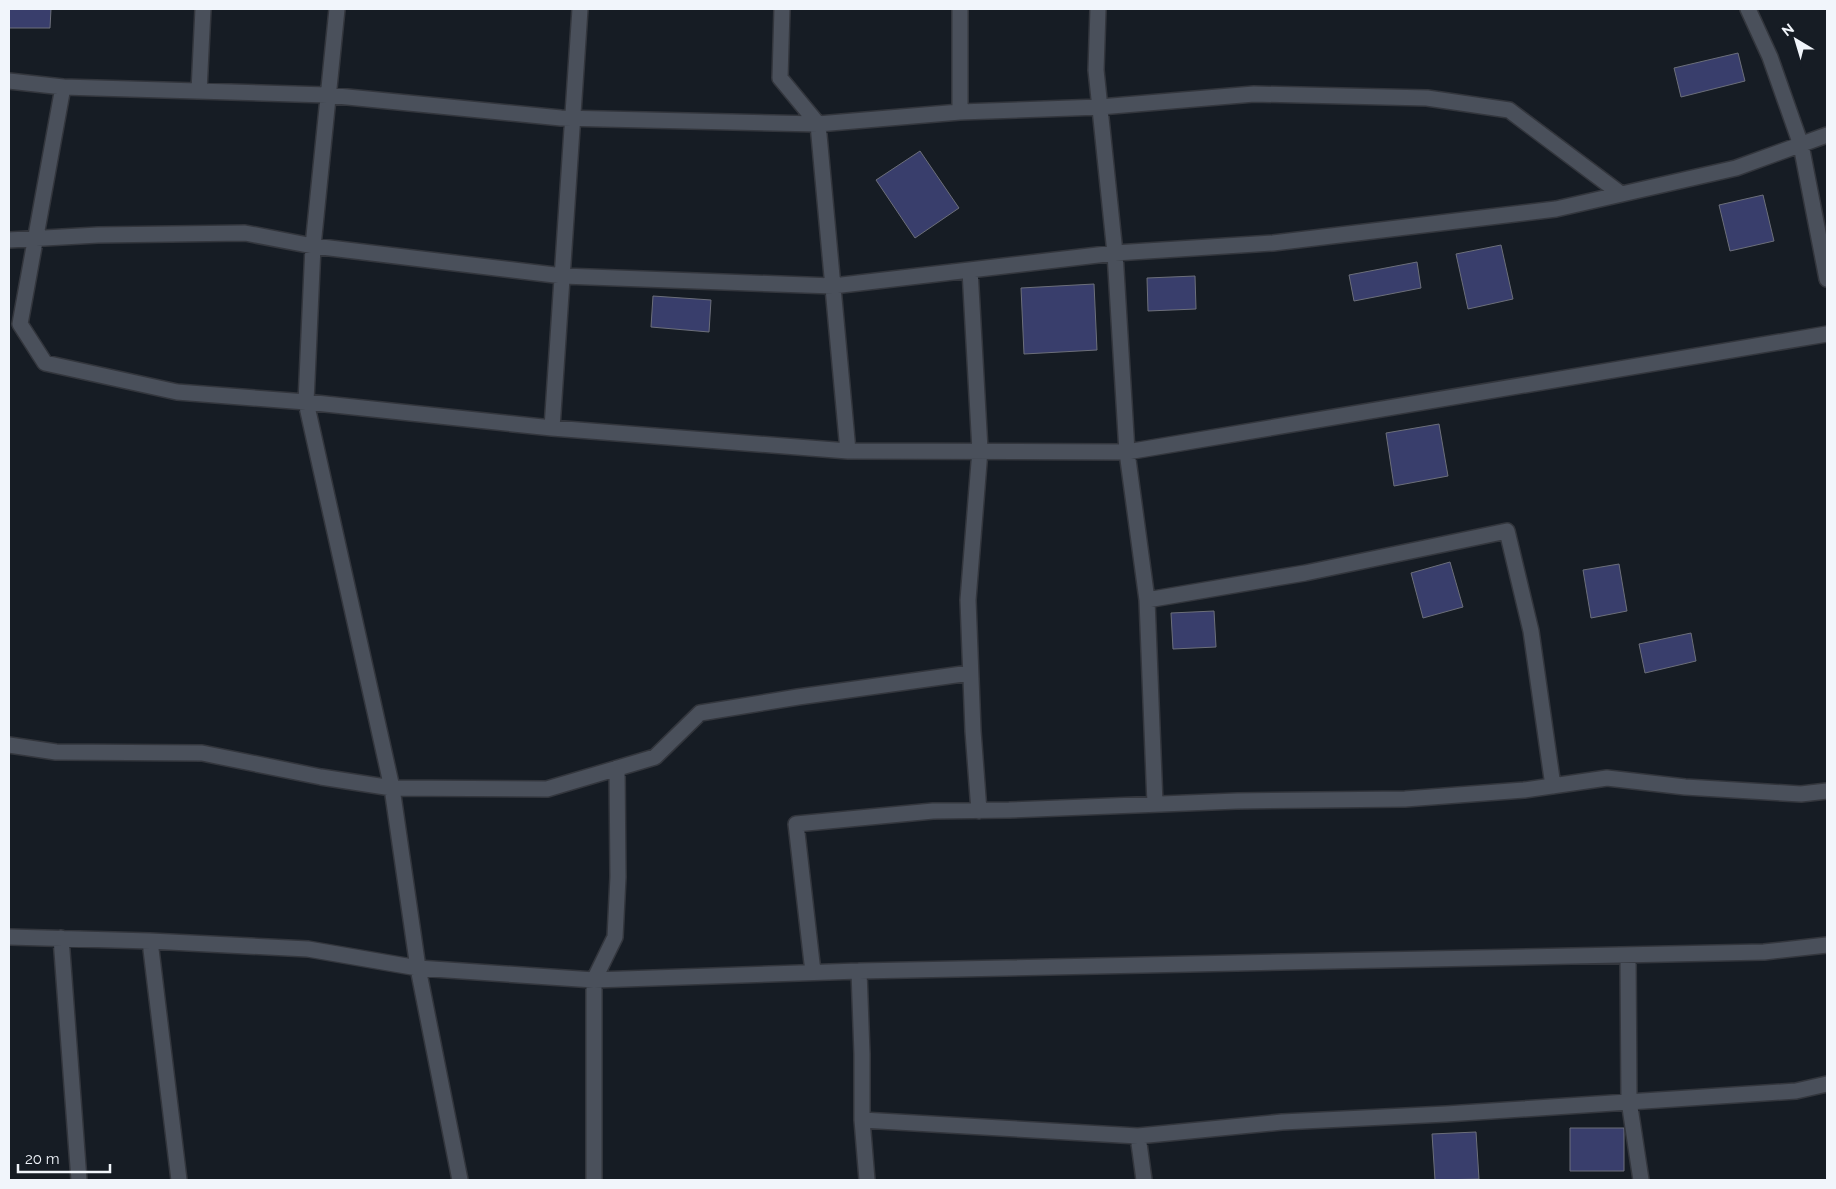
<svg xmlns="http://www.w3.org/2000/svg" width="1836" height="1189" viewBox="0 0 1836 1189" font-family="Raleway,sans-serif">
  <rect width="100%" height="100%" fill="#161c24"/>
  <path fill="#393e6c" stroke="#6c6f7a" d="M9,9h42l-1,19h-41z
    M1738,53l7,28 -64,16 -7,-29z
    M920,151l39,57 -44,30 -39,-58z
    M1763,195l11,46 -44,10 -11,-46z
    M1501,245l12,54 -45,10 -12,-55z
    M1417,262l4,26 -67,13 -5,-26z
    M1195,276l1,33 -48,2 -1,-33z
    M1094,284l3,66 -73,4 -3,-66z
    M653,296l58,4 -2,32 -58,-5z
    M1439,424l9,52 -54,10 -8,-53z
    M1450,562l13,45 -40,11 -12,-45z
    M1619,564l8,47 -36,7 -8,-48z
    M1214,611l2,36 -43,2 -2,-36z
    M1691,633l5,28 -51,12 -6,-29z
    M1570,1128h54v43h-54z
    M1476,1132l3,47 -44,1 -3,-46z"/>
  <g fill="none" stroke-linecap="round" stroke-linejoin="round">
    <g stroke="#33363d" stroke-width="18">
      <path id="minor" d="M337,9l-24,237 -7,156 86,386 26,180 42,212
        M782,9l-2,69 38,46 30,327
        M1098,9l-2,61 19,183 12,199 20,148 8,204
        M1748,9l22,48 31,88 26,134
        M9,81l54,6 264,8 234,23 257,6 142,-12v-103
        M63,87l-43,237 25,39 132,29 129,10 246,26 296,23 279,1 700,-118
        M199,91l4,-82
        M960,112l140,-5 154,-13 173,4 82,12 112,84
        M9,240l89,-5 147,-2 68,13 250,30 270,10 282,-33 158,-10 283,-34 180,-41 91,-33
        M970,270l10,180 -12,150 5,131 6,80
        M552,428l28,-419
        M1147,600l158,-27 202,-42 24,100 22,155
        M9,745l47,7 146,1 119,24 71,11 155,1 108,-32 45,-44 98,-16 172,-24
        M9,937l141,4 158,8 110,19 176,12 265,-9 905,-19 63,-7
        M61,938l18,242
        M150,941l29,239
        M1628,955l1,146 12,79
        M859,971l3,83v66
        M813,972l-17,-148 137,-13 76,-1 228,-9 168,-2 119,-9 83,-12 78,9 116,7 26,-3
        M1138,1136l6,44
        M594,1180v-200l21,-43 3,-60 -1,-109
        M867,1180l-5,-60 276,16 144,-14 164,-8 350,-23 31,-7"/>
    </g>
    <use href="#minor" stroke="#4a505b" stroke-width="15"/>
  </g>
  <rect width="1836" height="1189" fill="none" stroke="#f1f5fb" stroke-width="20"/>
  <g transform="translate(1796 40) rotate(322)" stroke="#161c24" stroke-width="4" paint-order="stroke">
  <path d="M0-4L9 19L0 12L-9 19Z" fill="#f1f5fb"/>
  <text y="-8" font-size="14" font-weight="bold" text-anchor="middle" fill="#f1f5fb">N</text>
  </g>
  <path d="M18 1164v8h92v-8" fill="none" stroke="#f1f5fb" stroke-width="2.5"/>
  <text x="25" y="1164" font-size="15" fill="#f1f5fb" stroke="#161c24" stroke-width="4" paint-order="stroke">20 m</text>
</svg>
